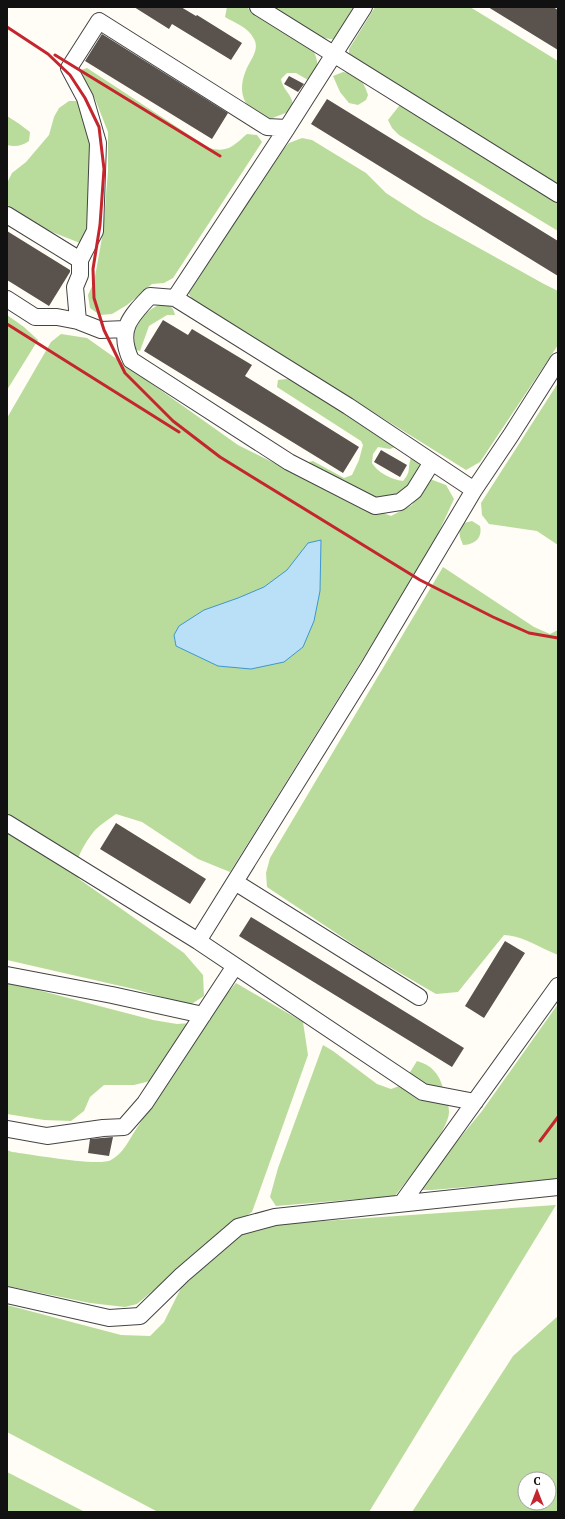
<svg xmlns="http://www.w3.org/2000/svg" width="565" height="1519" viewBox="0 0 565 1519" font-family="'PT Serif',serif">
  <rect width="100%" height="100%" fill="#fffdf5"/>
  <path fill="#b9dc9c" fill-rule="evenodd" d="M227,7h19l3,2 57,34c12,10 15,24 6,37h-4l-12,-7h-9l-6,6c2,12 12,15 12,28l-5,5 -18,7c-25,-8 -34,-24 -24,-49 4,-10 14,-20 8,-31 -6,-12 -19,-16 -29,-22z
    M271,7h86l-21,33 -17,-3z
    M375,7h95l88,54v125l-209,-131v-6z
    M87,68l122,80c19,5 24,-2 38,-14l10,1 5,7 -89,136 -9,5 -12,1 -25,21 -15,9 -12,1 -10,-7 -2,-13 6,-13 9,-50 5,-61v-39l-13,-33 -10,-19 -4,-10z
    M343,72c16,3 20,8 25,23l-2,5 -8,5 -9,-2 -9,-11 -7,-16z
    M69,101h8l16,44 -2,81 -11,17 -28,-11 -41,-21 -4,-8v-20l5,-10 14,-11 23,-27 5,-18 5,-9z
    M399,106h3l156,94v31l-159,-96 -7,-7 -4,-8z
    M7,116l11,7 12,9 -1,9c-7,5 -14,6 -22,4z
    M302,138l10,2 54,33 20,20 37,24 121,67 14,7v54l-78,117 -14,8 -273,-170 -5,-7 13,-25 79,-115 9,-10z
    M161,304c8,0 12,2 14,11h-8l-18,11 -9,25 -4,-1c-6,-21 6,-38 25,-46z
    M7,315l17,12 14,13 -31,50z
    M61,334l26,4 151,107 113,56 40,15 21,-11 18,-26 16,6 8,14 -24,52 -200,321 -32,-13 -56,-37 -26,-8c-7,5 -15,10 -21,16 -9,11 -25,35 -16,49l105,74 19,22 1,21 -14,9 -52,-15 -131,-30v-542l44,-76z
    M286,379l9,1 98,63 2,4 -5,2 -12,-2 -5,7 -1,9c5,9 20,17 31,18 9,-10 4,-13 8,-23l8,3c3,14 -12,26 -21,36l-22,2 -65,-33 -2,-4 4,-1 31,17 8,-3 7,-15 4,-15 -2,-4 -84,-54 1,-7z
    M558,383v162l-21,-14 -48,-7 -7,-9 -1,-12z
    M472,521l8,5c3,12 -6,19 -17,19l-3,-8 -1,-8 5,-6z
    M443,567l91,60 16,7 8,-4v325c-18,-7 -35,-19 -54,-20l-46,57 -22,2 -67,-39 -102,-68 -1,-14 4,-15z
    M7,982l146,38 24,4 14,-1 -37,57 -20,5h-30l-14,12 -6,14 -13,10 -27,-1 -37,-6z
    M236,983l67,39 5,33 -56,157 -21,14 -94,78 -12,3 -35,-4 -83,-17v-136l5,2c18,2 87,15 99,8 11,-6 16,-16 22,-26l81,-125z
    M558,1004v175l-126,11h-11l6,-12 55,-67z
    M323,1045l10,6 44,33 14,5 11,-4 15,-24c14,4 22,12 26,27 2,7 6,16 6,24 0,19 -41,67 -54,84l-119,10 -6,-9 8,-29z
    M556,1205l-187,307h-211l-151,-80v-127l114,30 29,1 14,-14 25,-50 61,-46z
    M558,1316v196h-146l101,-156zM525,1479h24v24h-24z
    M7,1472l78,40h-78z"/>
  <path fill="#b9e0f7" stroke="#3f96cf" d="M321,540l-1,51 -6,30 -11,26 -19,15 -33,7 -33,-3 -42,-20 -2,-11 5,-9 25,-16 34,-12 26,-11 23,-17 21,-27z"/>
  <path fill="#5a524d" d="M134,7h47l15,9 1,-1 45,28 -11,17 -59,-36 -3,5z
    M488,7h65l5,3v40z
    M102,34l126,79 -16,26 -127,-78z
    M289,76l15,8 -6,8 -14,-8z
    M327,99l231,142v35l-247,-152z
    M7,231l63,39v2l-21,34 -42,-26z
    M163,320l25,15 4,-6 60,36 -7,11 114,71 -16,26 -199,-122z
    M381,450l26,15 -7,12 -26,-15z
    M116,823l90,56 -16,25 -90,-55z
    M251,917l213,131 -12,19 -213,-131z
    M505,941l20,12 -41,65 -19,-12z
    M113,1137l-4,19 -21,-3 2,-14z"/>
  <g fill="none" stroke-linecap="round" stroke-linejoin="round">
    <g stroke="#444" stroke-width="18">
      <path id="minor" d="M258,7l300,187
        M7,215l73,45v15l-5,12 3,34
        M80,260l15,-29 3,-88 -13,-45 -16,-30 30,-47 168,106 20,1 77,-121
        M175,298l112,-170
        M7,299l28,18h22l21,4 23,9 25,-1
        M432,462l-18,29 -14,11 -25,4 -86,-44 -158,-102c-14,-30 -1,-43 19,-64l25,2 173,108 126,84
        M7,823l191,118 225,151 52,10
        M235,882l184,115
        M198,941l170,-273 106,-178 37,-55 47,-74
        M7,975l105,20 91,20
        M8,1129l39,7 56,-8 21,-1 21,-24 90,-137
        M402,1203l156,-217
        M7,1295l102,23 31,-2 42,-41 56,-48 37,-10 283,-30"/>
    </g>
    <use href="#minor" stroke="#fff" stroke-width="16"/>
    <path stroke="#c4262e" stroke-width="3" d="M7,27l41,27 22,21 15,23 14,29 5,42 -4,56 -7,44 1,29 10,32 21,43 48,48 47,36 200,123 73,37 36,16 29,5
      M55,55l165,101
      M7,324l172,108
      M540,1141l18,-24"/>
  </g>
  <rect width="565" height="1519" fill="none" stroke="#111111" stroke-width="16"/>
  <g transform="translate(537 1491)"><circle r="19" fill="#ffffff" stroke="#a0a0a0"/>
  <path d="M0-3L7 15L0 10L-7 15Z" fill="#c4262e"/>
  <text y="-6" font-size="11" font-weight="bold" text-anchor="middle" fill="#111111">С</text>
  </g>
</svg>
